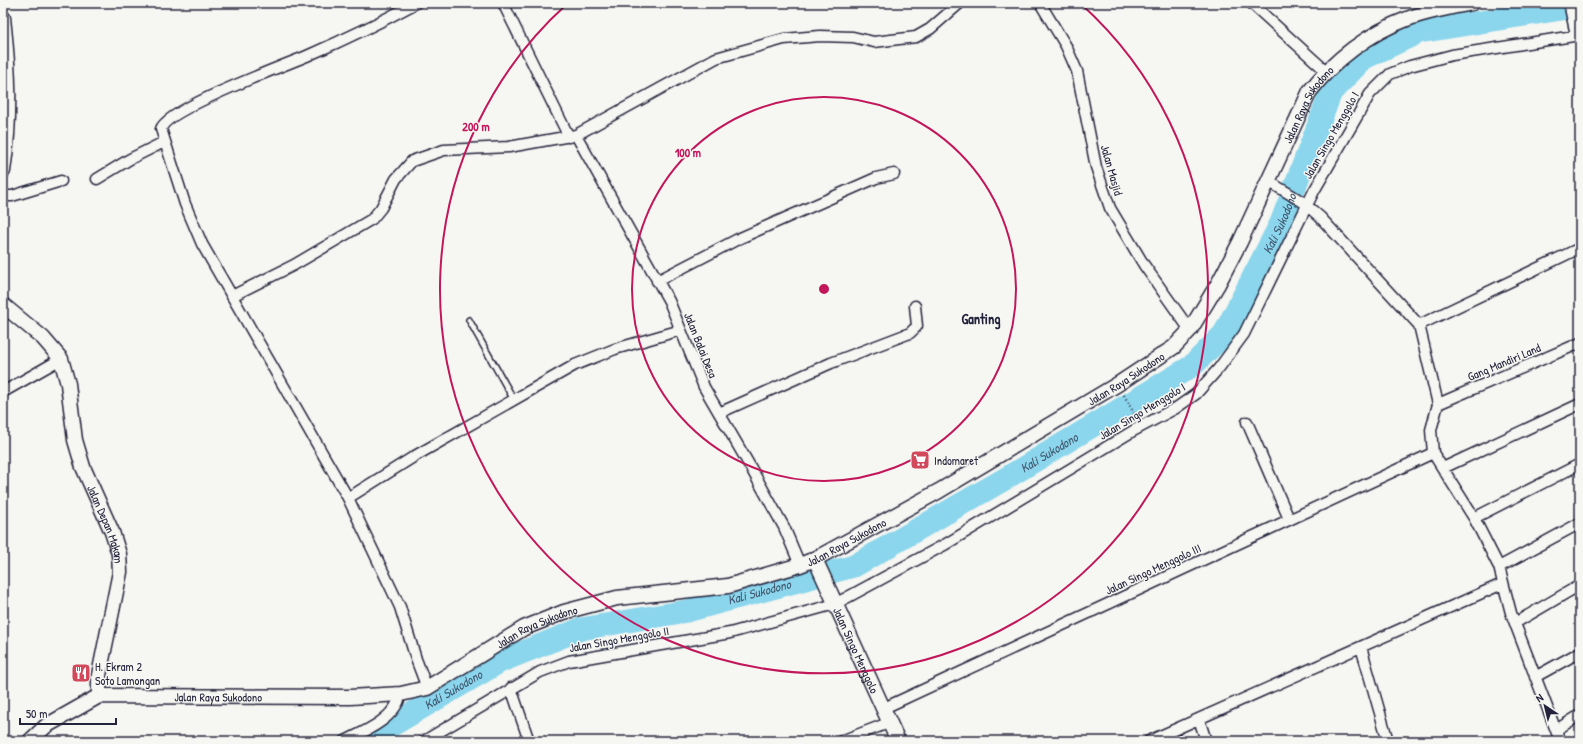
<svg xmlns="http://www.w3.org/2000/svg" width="1583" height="744" viewBox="0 0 1583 744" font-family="'Patrick Hand',sans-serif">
  <rect width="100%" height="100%" fill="#f6f6f2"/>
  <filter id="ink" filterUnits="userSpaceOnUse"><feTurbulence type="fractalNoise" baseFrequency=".025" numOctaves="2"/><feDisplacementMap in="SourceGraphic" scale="8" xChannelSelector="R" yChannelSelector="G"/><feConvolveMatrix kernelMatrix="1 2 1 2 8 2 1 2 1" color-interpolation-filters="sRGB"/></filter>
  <g filter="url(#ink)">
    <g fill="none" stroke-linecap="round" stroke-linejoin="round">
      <path stroke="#8bd6ec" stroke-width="23" id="s1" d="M365,741l136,-80 80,-32 106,-18 167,-45 149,-86 189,-114 32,-32 57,-111 50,-131 33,-34 55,-26 161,-26"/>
      <g stroke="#22223b" stroke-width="8">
        <path id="lane" d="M469,320l45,80"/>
      </g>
      <g stroke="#22223b" stroke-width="13">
        <path id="street" d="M416,3c-35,19 -70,36 -107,52 -23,10 -143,54 -148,74l24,75 17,40 146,254 52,109 16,52 11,29
          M503,3l66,134
          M1040,3l26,43 11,25 19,96 14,41 34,57 46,65
          M1251,3l75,68
          M1569,3l7,32
          M576,135l93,166 35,86 43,74 37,66 16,38
          M97,179l33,-20 34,-17
          M1268,181l35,21 17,15 99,108 19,79 -7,26 2,23 41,65 25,49 12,46 49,128
          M3,196h9l49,-15
          M657,281l81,-42 138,-61 18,-4
          M232,296l62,-31 78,-46 9,-11 15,-29 16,-18 32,-11 65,-3 67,-12 140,-77 68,-19 36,-3 33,1 21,5 42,-5 14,-8 30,-26
          M1419,325l161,-77
          M3,392l58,-33
          M1438,404l142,-61
          M719,413l112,-50 79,-30 7,-7 -2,-20
          M1247,422l42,97
          M1443,468l137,-64
          M348,498l67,-42 160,-91 40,-16 66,-19
          M1474,518l106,-54
          M1499,567l81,-44
          M1515,623l65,-38
          M1361,647l27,94
          M1535,677l45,-25
          M511,688l18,53
          M884,708l549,-255
          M1199,719l7,22
          M1556,730l24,-15
          M345,741c21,-10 50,-22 56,-47
          M424,741l116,-69 29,-11 161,-28 105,-29 111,-60 187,-113 43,-23 20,-14 23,-26 25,-34 70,-143 56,-97 20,-20 20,-8 42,-11 128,-20
          M841,741l50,-19
          M1149,741l353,-157"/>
      </g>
      <g stroke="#22223b" stroke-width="17">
        <g id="secondary">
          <path d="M3,18c6,54 8,99 0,153"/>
          <path id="s2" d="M3,305l40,33 18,21 7,25 7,56 8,27 29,65 7,22 1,18 -21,103v21"/>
          <path id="s3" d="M815,559l83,182"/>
          <path id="s4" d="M30,741l16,-15 53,-30 251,1 51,-3 26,-6 97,-60 40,-16 53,-14 111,-12 72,-21 15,-6 124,-68 179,-107 56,-37 16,-17 28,-46 22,-42 70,-151c24,-31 59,-58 97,-72 20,-8 44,-12 65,-16"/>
        </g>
      </g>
      <path stroke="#22223b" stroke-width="2.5" stroke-dasharray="1 3" stroke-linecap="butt" d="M1124,395l12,22"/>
      <use href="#lane" stroke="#f6f6f2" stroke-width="5"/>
      <use href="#street" stroke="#f6f6f2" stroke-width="10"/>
      <use href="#secondary" stroke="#f6f6f2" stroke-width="14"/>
    </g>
  </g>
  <g fill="none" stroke="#c2185b" stroke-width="2">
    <circle cx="824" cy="289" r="192"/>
    <path d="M1081 4A384 384 0 1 1 567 4"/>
  </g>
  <defs>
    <g id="supermarket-square" transform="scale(1)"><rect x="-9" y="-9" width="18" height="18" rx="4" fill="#d1495b" stroke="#f6f6f2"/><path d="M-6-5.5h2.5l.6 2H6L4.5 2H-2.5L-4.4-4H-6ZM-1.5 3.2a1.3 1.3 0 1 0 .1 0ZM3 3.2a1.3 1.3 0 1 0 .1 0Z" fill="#fff"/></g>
    <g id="restaurant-square" transform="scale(1)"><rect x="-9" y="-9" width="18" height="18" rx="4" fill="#d1495b" stroke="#f6f6f2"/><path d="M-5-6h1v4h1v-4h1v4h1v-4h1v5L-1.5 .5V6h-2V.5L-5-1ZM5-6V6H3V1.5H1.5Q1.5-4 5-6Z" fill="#fff"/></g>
  </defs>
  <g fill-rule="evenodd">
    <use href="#supermarket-square" x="920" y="460"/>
    <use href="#restaurant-square" x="81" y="673"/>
  </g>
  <g text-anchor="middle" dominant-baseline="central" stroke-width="3" stroke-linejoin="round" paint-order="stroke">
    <g font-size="12" fill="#22223b" stroke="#f6f6f2">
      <text stroke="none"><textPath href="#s4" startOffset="1522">Jalan Raya Sukodono</textPath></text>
      <text transform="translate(1331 135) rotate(-60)">Jalan Singo Menggolo I</text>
      <text transform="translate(1112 170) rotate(74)">Jalan Masjid</text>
      <text transform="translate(701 345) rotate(68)">Jalan Balai Desa</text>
      <text transform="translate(1504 362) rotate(-23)">Gang Mandiri Land</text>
      <text stroke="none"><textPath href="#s4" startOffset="1186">Jalan Raya Sukodono</textPath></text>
      <text transform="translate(1142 411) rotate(-31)">Jalan Singo Menggolo I</text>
      <text stroke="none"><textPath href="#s2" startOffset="252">Jalan Depan Makam</textPath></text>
      <text stroke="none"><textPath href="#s4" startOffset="862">Jalan Raya Sukodono</textPath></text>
      <text transform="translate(1153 569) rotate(-25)">Jalan Singo Menggolo III</text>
      <text stroke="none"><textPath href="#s4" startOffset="538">Jalan Raya Sukodono</textPath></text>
      <text transform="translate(619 639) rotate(-10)">Jalan Singo Menggolo II</text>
      <text stroke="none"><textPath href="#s3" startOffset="100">Jalan Singo Menggolo</textPath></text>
      <text stroke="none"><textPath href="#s4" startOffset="202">Jalan Raya Sukodono</textPath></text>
    </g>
    <g font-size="12" fill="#22223b" stroke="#f6f6f2" text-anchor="start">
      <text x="934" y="460">Indomaret</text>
      <text x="95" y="666">H. Ekram 2<tspan x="95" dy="14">Soto Lamongan</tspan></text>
    </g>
    <g font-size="13" font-style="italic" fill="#425870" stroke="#f6f6f2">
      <text stroke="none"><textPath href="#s1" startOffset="1086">Kali Sukodono</textPath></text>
      <text stroke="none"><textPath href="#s1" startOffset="750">Kali Sukodono</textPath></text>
      <text stroke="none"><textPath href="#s1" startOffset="426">Kali Sukodono</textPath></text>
      <text stroke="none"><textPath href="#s1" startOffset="102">Kali Sukodono</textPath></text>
    </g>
    <g font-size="14" font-weight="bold" fill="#22223b" stroke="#f6f6f2">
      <text x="981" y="318">Ganting</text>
    </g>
  </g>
  <circle cx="824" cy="289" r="6" fill="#c2185b" stroke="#f6f6f2" stroke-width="2"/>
  <g font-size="12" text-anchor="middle" font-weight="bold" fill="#c2185b" stroke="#f6f6f2" stroke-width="3" stroke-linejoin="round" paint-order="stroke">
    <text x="476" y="131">200 m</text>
    <text x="688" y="157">100 m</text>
  </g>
  <rect width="1583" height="744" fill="none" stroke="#f6f6f2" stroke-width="16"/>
  <rect x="8" y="8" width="1567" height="728" fill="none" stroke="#22223b" stroke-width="1.5" filter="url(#ink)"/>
  <g transform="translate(1545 706) rotate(325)" stroke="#f6f6f2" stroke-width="3" paint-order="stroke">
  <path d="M0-3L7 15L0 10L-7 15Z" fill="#22223b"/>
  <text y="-6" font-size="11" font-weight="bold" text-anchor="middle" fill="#22223b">N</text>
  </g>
  <path d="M20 718v6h96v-6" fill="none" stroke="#22223b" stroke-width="2"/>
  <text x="26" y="718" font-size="12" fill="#22223b" stroke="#f6f6f2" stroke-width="3" paint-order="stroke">50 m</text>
</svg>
